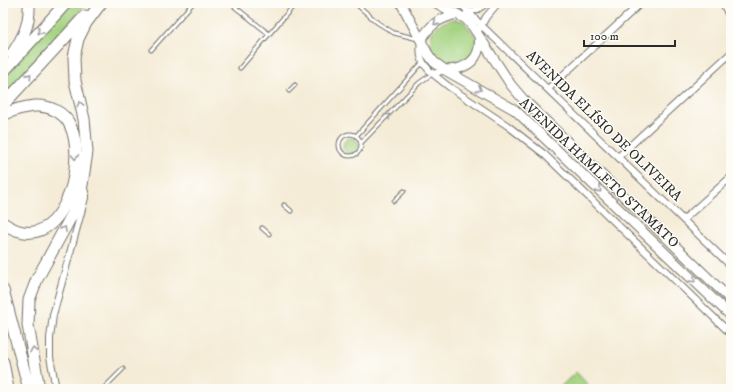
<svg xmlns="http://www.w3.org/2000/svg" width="734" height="392" viewBox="0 0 734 392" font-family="'IM FELL DW Pica',serif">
  <rect width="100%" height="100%" fill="#fdfcf7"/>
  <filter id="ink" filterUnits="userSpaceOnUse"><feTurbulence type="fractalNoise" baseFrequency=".025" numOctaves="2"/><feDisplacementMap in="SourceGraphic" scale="8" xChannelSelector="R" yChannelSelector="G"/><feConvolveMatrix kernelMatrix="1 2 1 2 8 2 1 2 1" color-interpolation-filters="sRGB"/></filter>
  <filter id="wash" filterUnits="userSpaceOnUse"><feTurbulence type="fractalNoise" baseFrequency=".012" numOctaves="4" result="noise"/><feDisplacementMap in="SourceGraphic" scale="16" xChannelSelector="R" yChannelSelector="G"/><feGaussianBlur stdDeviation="0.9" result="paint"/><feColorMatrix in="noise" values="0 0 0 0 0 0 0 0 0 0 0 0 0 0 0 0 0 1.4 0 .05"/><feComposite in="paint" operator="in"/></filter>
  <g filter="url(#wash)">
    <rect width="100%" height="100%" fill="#f5ecd7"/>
    <path fill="#a4d381" stroke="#687f56" d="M70,3h17l-84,94v-19z
      M453,19l10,2 14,17c-2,6 -2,16 -6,21 -3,4 -8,5 -13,6 -4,0 -9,1 -12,0 -16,-5 -22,-30 -7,-40 4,-3 10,-4 14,-6z
      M343 146a8 8 0 1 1 16 0a8 8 0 1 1-16 0Z
      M576,372l16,17h-34z"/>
  </g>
  <g filter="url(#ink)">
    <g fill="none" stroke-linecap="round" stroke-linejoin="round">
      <g stroke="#726f67" stroke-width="5">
        <path id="lane" d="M230,3l39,31
          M355,3l23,20 16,10 24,6
          M151,50l42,-47
          M240,68l56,-65
          M289,91l6,-6
          M339 145a11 11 0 1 1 22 0a11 11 0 1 1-22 0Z
          M356,136l66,-73
          M361,143l58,-60 13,-9
          M394,201l10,-10
          M284,205l7,6
          M262,228l7,6
          M103,389l20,-20"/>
      </g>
      <g stroke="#726f67" stroke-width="8">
        <path id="street" d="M460,3l21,22 250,241
          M723,3l8,17
          M467,13l11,-4 9,-6
          M480,28l6,-11 12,-14
          M421,41c-2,16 0,22 12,33l12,-4
          M433,74l15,12 60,40 36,28 187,180
          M548,89l93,-86
          M618,157l113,-104
          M683,220l48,-43
          M56,389l-6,-32v-19l3,-23 32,-117v-6l-2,-6"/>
      </g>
      <g stroke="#726f67" stroke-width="11">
        <path id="secondary" d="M401,3l27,51 6,8 11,8 70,40 216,206
          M436,3l30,16 7,8 38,58 12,14 208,201
          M421,40c10,-16 17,-21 36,-26
          M445,70c22,0 37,-11 34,-34"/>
      </g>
      <g stroke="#726f67" stroke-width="13">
        <path id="highway" d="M12,54c12,-18 18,-30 17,-51
          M3,72l63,-69
          M3,105l82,-89
          M3,115c10,-5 21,-8 32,-9 13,-1 29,6 35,19 19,40 -10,138 -67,98
          M3,290l26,99
          M3,362l5,27
          M39,389l-11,-64 1,-25 8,-21 36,-66 9,-28 5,-33 -3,-33 -9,-38 -1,-24 4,-18 8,-16 15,-20"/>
      </g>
      <use href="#lane" stroke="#fff" stroke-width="3"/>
      <use href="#street" stroke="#fff" stroke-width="6"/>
      <use href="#secondary" stroke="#fff" stroke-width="9"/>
      <use href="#highway" stroke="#fff" stroke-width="11"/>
    </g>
    <defs><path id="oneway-chevron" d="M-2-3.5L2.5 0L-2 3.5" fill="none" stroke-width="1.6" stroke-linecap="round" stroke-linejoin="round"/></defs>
    <g stroke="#a0a0a0">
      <use href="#oneway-chevron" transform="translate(436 23) rotate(143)"/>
      <use href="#oneway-chevron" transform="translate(40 32) rotate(133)"/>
      <use href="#oneway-chevron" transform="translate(29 76) rotate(-48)"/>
      <use href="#oneway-chevron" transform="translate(479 89) rotate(30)"/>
      <use href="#oneway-chevron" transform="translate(80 104) rotate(-103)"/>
      <use href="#oneway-chevron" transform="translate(388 116) rotate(-46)"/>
      <use href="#oneway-chevron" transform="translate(75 157) rotate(89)"/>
      <use href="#oneway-chevron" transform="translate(599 190) rotate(44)"/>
      <use href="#oneway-chevron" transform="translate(64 229) rotate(-61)"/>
      <use href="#oneway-chevron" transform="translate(693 280) rotate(44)"/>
      <use href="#oneway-chevron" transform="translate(33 350) rotate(-100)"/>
    </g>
  </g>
  <g text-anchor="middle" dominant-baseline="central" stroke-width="3" stroke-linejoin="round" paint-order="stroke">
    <g font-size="14" fill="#2b2b2b" stroke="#fdfcf7">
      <text transform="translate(604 126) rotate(44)">AVENIDA ELÍSIO DE OLIVEIRA</text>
      <text transform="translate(599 173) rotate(43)">AVENIDA HAMLETO STAMATO</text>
    </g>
  </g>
  <rect width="734" height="392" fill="none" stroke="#fdfcf7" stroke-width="16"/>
  <path d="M584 40v6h91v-6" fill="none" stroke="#2b2b2b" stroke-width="2"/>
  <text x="590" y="40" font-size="12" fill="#2b2b2b" stroke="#fdfcf7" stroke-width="3" paint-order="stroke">100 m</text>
</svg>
